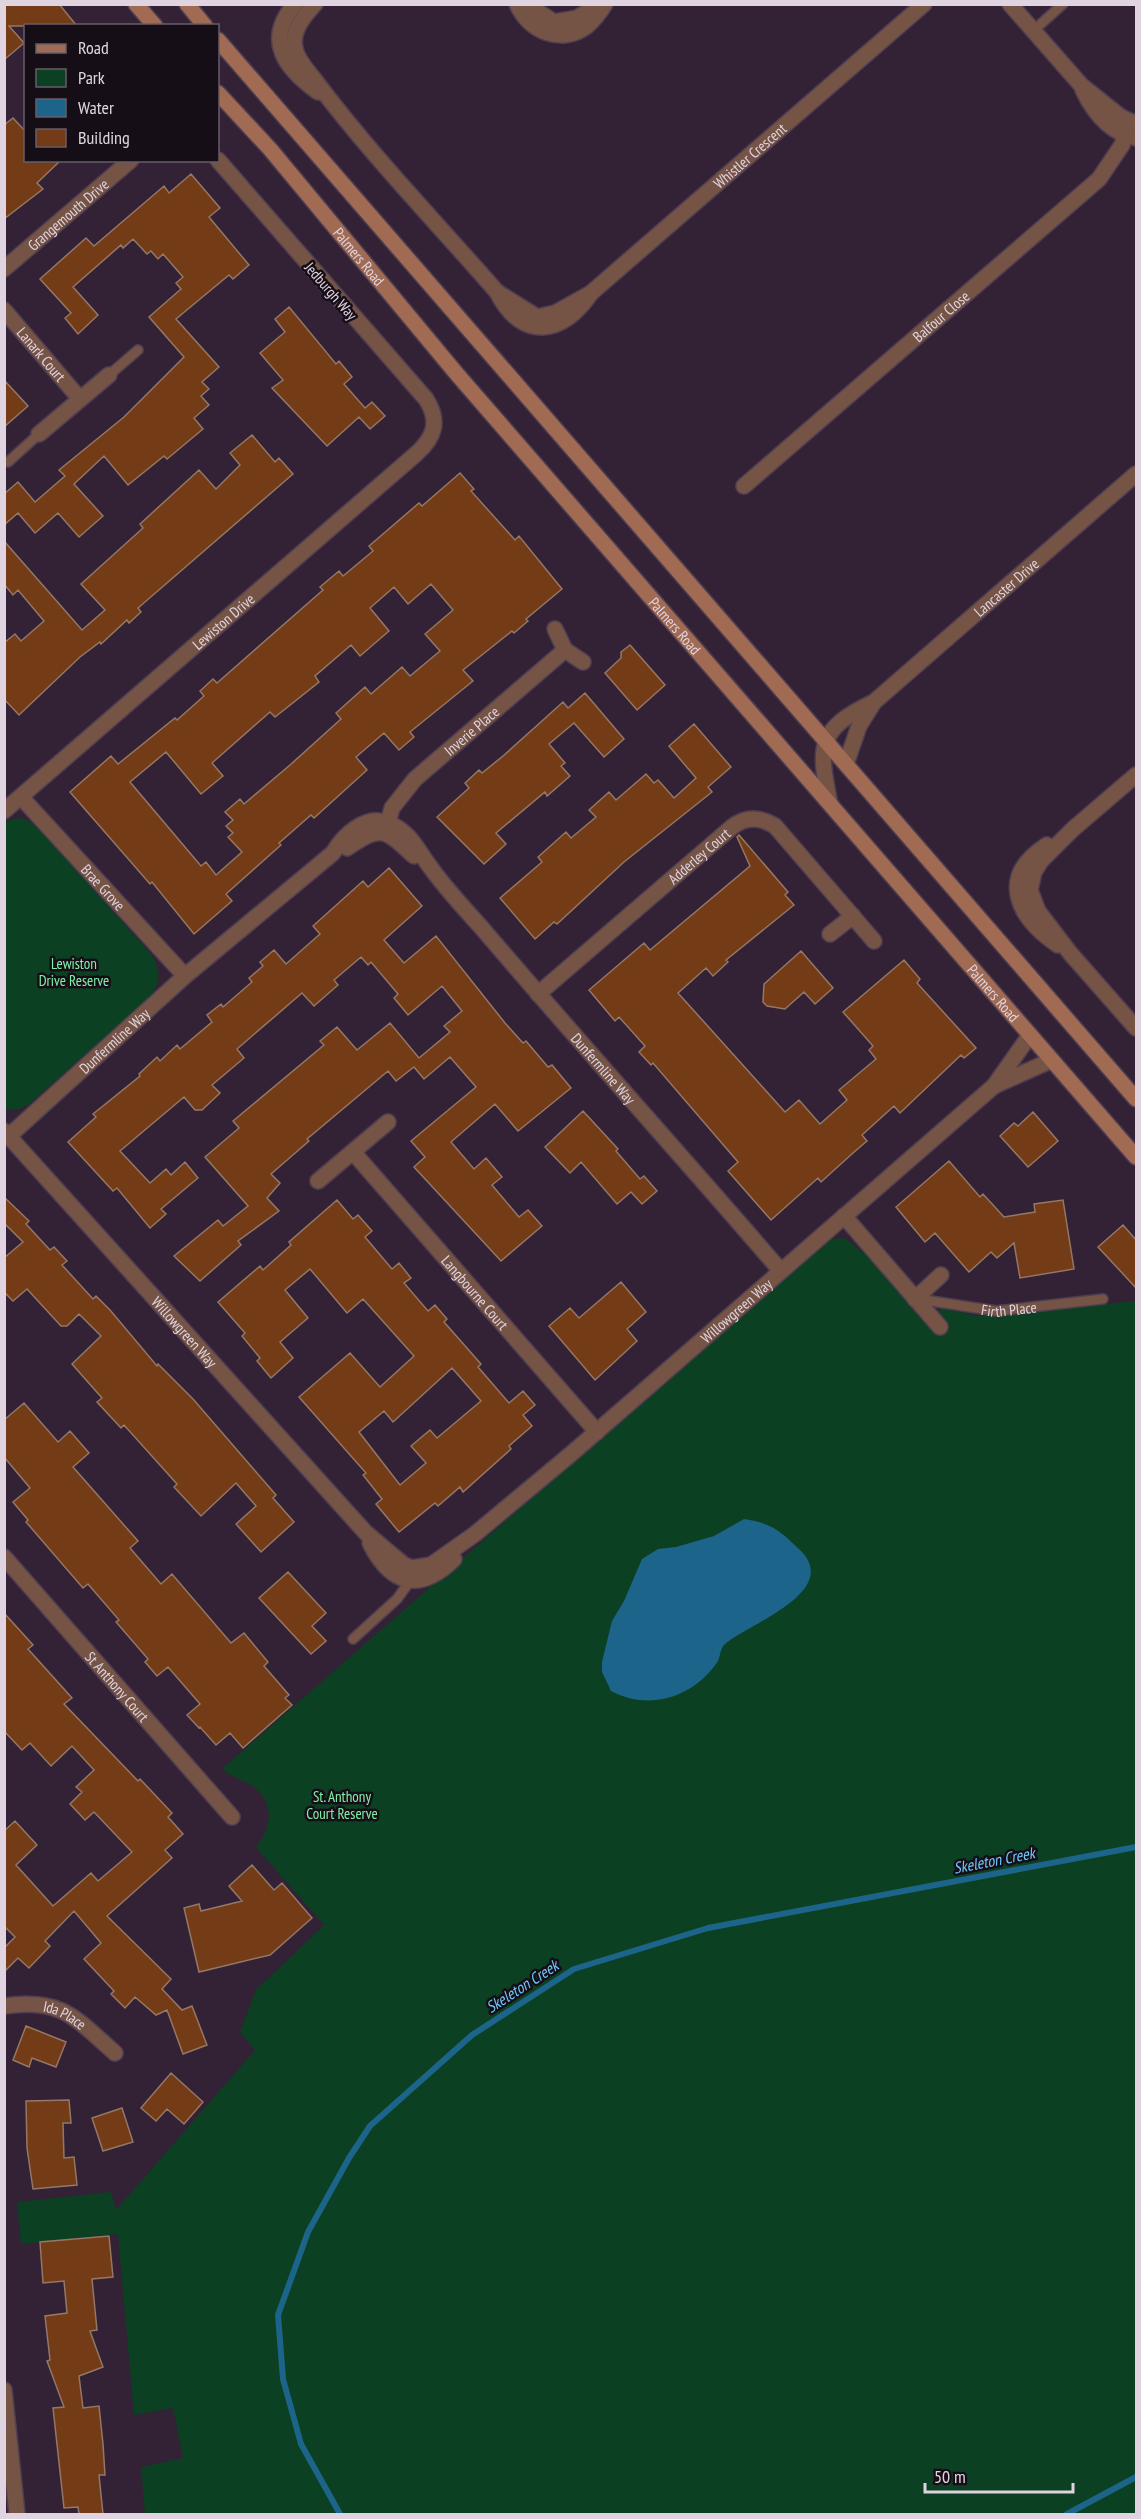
<svg xmlns="http://www.w3.org/2000/svg" width="1141" height="2519" viewBox="0 0 1141 2519" font-family="'PT Sans Narrow',sans-serif">
  <rect width="100%" height="100%" fill="#332135"/>
  <path fill="#0c4023" d="M15,818l11,1 15,12 111,124c9,17 9,27 -2,42l-122,108 -9,4h-15v-286z
    M845,1238l25,20 65,75 12,-10 -10,-11 4,-4 38,8 157,-15v1213h-991l-4,-47 42,-9 -10,-50 -39,7 -16,-181 -97,10 -4,-42 94,-10 5,18 139,-160 -15,-18 16,-42 68,-65 -68,-78c16,-21 20,-45 -5,-62 -10,-6 -20,-8 -29,-16l598,-523 11,-7z"/>
  <path fill="#1c6489" d="M744,1519c27,4 35,11 55,30 45,42 -51,75 -74,95 -6,6 -4,14 -9,20 -25,34 -67,47 -105,27l-9,-19v-10l10,-41 12,-20 18,-42 16,-10 18,-2 38,-11z"/>
  <g fill="none" stroke-linecap="round" stroke-linejoin="round">
    <path stroke="#1c6489" stroke-width="6" d="M340,2514l-39,-70 -18,-65 -5,-64 30,-83 41,-74 21,-32 102,-91 102,-66 134,-41 428,-81
      M1067,2514l69,-37"/>
  </g>
  <path fill="#733c17" stroke="#947766" stroke-width="1.5" fill-rule="evenodd" d="M4,4h55l18,22h-68l15,17 -20,17z
    M13,118l13,14v28h35l-24,23 6,6 -39,30v-94z
    M191,174l29,34 -11,9 40,48 -16,14 -4,-4 -53,44 43,48 -17,15 7,7 -8,7 8,9 -15,13 9,11 -36,30 -3,-3 -36,29 -24,-29 -30,28 29,32 -24,21 -21,-24 -23,20 -17,-20 -14,12v-31l14,-12 17,20 30,-26 -6,-6 65,-53 60,-60 -35,-40 32,-28 -5,-6 7,-6 -20,-23 -5,5 -7,-8 -4,3 -14,-15 -10,9 -2,-3 -48,42 25,28 -20,19 -13,-16 6,-5 -31,-34 46,-41 8,8 70,-60 5,7z
    M289,307l47,57 3,-3 13,16 -8,7 21,24 7,-6 13,14 -15,13 -11,-12 -32,29 -55,-58 11,-8 -23,-27 25,-21 -10,-13z
    M4,380l24,26 -24,21z
    M252,435l23,27 4,-4 14,16 -155,134 3,4 -12,11 -2,-3 -26,24 -1,-2 -20,15 -61,58 -15,-16v-56l11,-9 6,7 23,-20 -26,-31 -5,5 -9,-11v-43l78,89 23,-20 -24,-26 62,-56 -3,-4 59,-54 17,19 24,-24 -10,-12z
    M460,473l14,16 -3,2 44,49 4,-4 43,53 -36,30 2,2 -14,12 -2,-2 -49,39 10,11 -63,51 4,5 -15,13 -15,-17 -28,24 11,13 -53,48 -3,-3 -32,28 2,2 -55,49 6,7 -38,33 -42,-52 -2,2 -80,-92 41,-36 7,8 57,-46 2,2 27,-24 -4,-5 13,-12 4,4 106,-93 -3,-3 19,-16 4,5 30,-25 -4,-5 50,-43 3,3zM431,584l22,26 -28,24 15,17 -30,25 -8,-9 -31,27 -6,-7 -29,26 5,6 -51,46 -46,39 -4,-5 -15,13 8,8 -7,6 7,7 -5,4 14,15 -26,23 -10,-13 -5,4 -71,-84 36,-30 35,42 22,-18 -11,-13 58,-51 5,5 44,-35 -4,-6 36,-31 9,11 29,-25 -19,-23 24,-21 14,17z
    M630,645l35,40 -28,25 -32,-37 16,-15v-6z
    M585,693l39,46 -20,18 -30,-34 -25,21 16,19 -4,3 9,10 -23,20 -2,-4 -49,41 10,11 -22,20 -47,-47 32,-29 -4,-5 14,-13 3,3 21,-17 60,-54 5,6z
    M694,724l37,43 -23,20 4,5 -88,70 -67,62 -3,-2 -19,17 -35,-41 42,-36 -4,-5 28,-25 5,6 25,-21 -7,-7 20,-18 7,8 30,-26 8,9 4,-3 16,18 22,-20 -27,-32z
    M739,835l49,57 -3,3 9,10 -68,55 2,2 -15,14 -7,-8 -28,25 107,119 14,-12 21,24 27,-24 -8,-10 37,-31 -7,-9 4,-4 -30,-34 61,-52 16,19 -3,4 59,65 -12,10 -3,-3 -61,58 -6,-7 -32,29 5,6 -14,12 -32,29 -3,-4 -47,42 -43,-49 10,-9 -85,-99 -2,2 -12,-13 6,-6 -26,-29 -4,4 -26,-31 55,-47 6,7 100,-84 -13,-29z
    M389,868l33,38 -38,34 20,23 32,-27 69,87 18,20 3,-2 22,26 4,-2 19,23 -53,43 -23,-27 -44,38 23,27 12,-11 16,19 -10,8 27,32 9,-7 14,16 -41,35 -87,-94 11,-10 -14,-16 65,-54 -26,-30 -26,22 -10,-12 -18,14 -8,-10 -81,68 2,2 -38,33 9,9 -13,15 12,13 -41,30 3,4 -41,36 -26,-25 44,-36 5,6 25,-20 -43,-49 34,-29 -6,-7 91,-76 -4,-4 17,-14 20,23 33,-27 29,35 31,-26 -6,-6 18,-15 -20,-25 -34,29 -14,-17 4,-4 -27,-32 -3,3 -7,-8 -27,23 4,5 -24,21 -12,-13 -65,56 7,9 -32,27 8,8 -18,17h-7l-11,-13 -64,54 30,32 16,-14 5,6 14,-13 13,16 -37,31 5,5 -16,14 -33,-40 -4,3 -45,-49 28,-25 -3,-3 47,-38 -1,-2 18,-17 3,4 17,-16 3,4 32,-27 -5,-7 14,-11 2,3 29,-25 -3,-4 14,-12 -3,-4 14,-12 12,14 34,-30 -7,-8 50,-45 5,6z
    M801,951l32,37 -18,16 -11,-12 -19,17 -18,-3 -4,-4 1,-18z
    M583,1111l35,38 -2,2 24,28 4,-3 13,15 -15,13 -11,-12 -14,12 -36,-42 -11,11 -25,-26z
    M1033,1112l25,29 -30,26 -28,-31 14,-13 4,3z
    M949,1161l31,36 3,-3 21,23 31,-5 -1,-8 29,-4 11,69 -54,9 -6,-35 -17,15 -6,-6 -22,20 -34,-39 -10,9 -29,-35z
    M4,1197l25,24 -3,3 24,26 4,-3 13,14 -5,4 31,34 3,-3 14,14 47,56 1,-2 35,35 83,96 -3,3 21,24 -33,30 -25,-28 20,-18 -20,-23 -35,33 -27,-29 3,-3 -53,-59 -3,3 -24,-26 5,-4 -30,-34 29,-28 -22,-22 -12,12h-6l-34,-37 -14,12 -9,-9v-34l19,-16 -19,-19z
    M337,1200l16,19 5,-4 14,16 -7,6 27,32 7,-6 12,15 -7,5 24,28 7,-6 12,14 -3,3 37,42 -3,3 31,36 14,-12 12,14 -12,10 9,11 -23,20 2,3 -48,43 -3,-5 -22,19 -3,-3 -36,29 -23,-28 6,-5 -19,-24 3,-2 -67,-76 51,-44 30,34 34,-31 -51,-57 -16,14 -37,-44 -25,21 23,28 -28,24 13,16 -22,20 -14,-17 3,-3 -18,-22 3,-3 -27,-31 42,-36 3,4 28,-25 -2,-3zM452,1368l29,33 -44,37 -7,-8 -19,16 15,17 -26,22 -41,-53 25,-21 9,11z
    M1123,1225l14,16v48l-39,-42z
    M621,1282l25,30 -19,17 10,12 -42,39 -46,-54 21,-18 9,10z
    M24,1403l34,39 12,-11 19,22 -16,14 65,74 -8,7 31,36 11,-10 59,69 13,-10 24,29 -4,4 25,29 -4,3 7,7 -49,43 -13,-15 -14,12 -16,-18 -1,1 -12,-13 13,-11 -32,-37 -11,9 -12,-14 3,-3 -32,-37 3,-2 -31,-36 -5,4 -57,-66 2,-2 -15,-18 17,-14 -26,-31v-37z
    M288,1572l38,41 -14,13 14,15 -15,13 -52,-56z
    M4,1613l29,32 -5,4 44,49 -8,6 74,77 2,-2 32,34 -4,4 15,17 -18,16 7,8 -65,58 64,63 -9,10 20,21 10,-4 15,39 -24,9 -16,-44 -11,5 -21,-18 -10,11 -14,-14 3,-3 -30,-32 17,-16 -27,-32 -29,30 5,5 -21,22 -11,-10 -14,14v-24l11,-11 -11,-11v-95l11,-10 22,24 -21,20 37,41 38,-33 7,8 34,-29 -38,-40 -9,8 -15,-16 12,-12 -6,-5 18,-17 -22,-24 -21,20 -21,-23 -8,7 -18,-19z
    M252,1865l22,25 8,-7 30,35 -42,37 -71,17 -15,-64 15,-4 2,7 41,-10 -13,-15z
    M26,2026l40,16 -10,25 -24,-9 -3,9 -16,-7z
    M171,2073l32,29 -19,22 -17,-15 -11,12 -15,-13z
    M69,2100l2,23h-8l1,35 10,-1 3,28 -44,4 -6,-41 -1,-47z
    M122,2108l11,34 -30,9 -11,-33z
    M109,2236l4,41 -21,2 5,51 -7,1 13,36 -24,9 4,32 16,-2 4,38 2,31h-6l4,39h-24l-1,-7 -14,1 -11,-100 11,-1 -17,-46 3,-1 -5,-44 22,-3 -3,-32 -21,2 -3,-41z"/>
  <g fill="none" stroke-linecap="round" stroke-linejoin="round">
    <g stroke="#4f3e51" stroke-width="12">
      <g id="service">
        <path d="M1034,30l29,-26"/>
        <path d="M109,375l29,-25"/>
        <path d="M8,462l31,-28"/>
        <path id="s1" d="M918,1299l78,12 107,-12"/>
        <path d="M353,1639l44,-40 13,-18"/>
      </g>
    </g>
    <g stroke="#4f3e51" stroke-width="18">
      <g id="minor">
        <path d="M295,4c-32,37 -9,65 23,88"/>
        <path id="s2" d="M315,4c-11,12 -24,27 -20,44 2,13 15,25 22,35 55,73 120,140 180,209 25,50 66,43 94,1l333,-289"/>
        <path d="M517,4c12,28 45,41 70,22 7,-6 13,-14 18,-22"/>
        <path d="M526,4l28,18 23,-4 23,-14"/>
        <path d="M1010,4l71,81 40,32 15,7"/>
        <path d="M1083,90c11,23 28,43 53,48"/>
        <path id="s3" d="M4,269l127,-109"/>
        <path d="M497,292l40,25 18,-4 36,-20"/>
        <path id="s4" d="M4,310l76,89"/>
        <path d="M39,434l70,-59"/>
        <path id="s5" d="M744,486l355,-307 23,-34 7,-23"/>
        <path d="M555,629l10,21 18,12"/>
        <path d="M846,764l13,-38 15,-24"/>
        <path d="M1136,775l-63,54 -32,32 -7,11 -4,18 8,21 32,42 66,75"/>
        <path id="s6" d="M21,797l164,179"/>
        <path id="s7" d="M830,804c-12,-58 -13,-75 44,-102l262,-228"/>
        <path id="s8" d="M4,811l412,-357c19,-17 24,-33 10,-55l-208,-239"/>
        <path id="s9" d="M386,830l6,-22 23,-29 150,-129"/>
        <path d="M1047,845c-50,32 -30,72 11,100"/>
        <path d="M347,848c34,-23 37,-20 67,8"/>
        <path d="M830,934l23,-18"/>
        <path id="s10" d="M538,994l194,-167c14,-11 28,-10 43,-1l99,115"/>
        <path d="M994,1086l58,-26"/>
        <path id="s11" d="M4,1131l362,402 38,32 8,3 19,-3 44,-31 96,-80 423,-368 36,-51"/>
        <path id="s12" d="M9,1136l176,-160 148,-123c10,-17 32,-39 55,-30 22,8 30,28 43,45 15,21 33,40 50,59 98,115 200,228 299,343"/>
        <path id="s13" d="M353,1152l244,280"/>
        <path d="M318,1181l70,-59"/>
        <path d="M844,1216l96,111"/>
        <path d="M915,1299l26,-24"/>
        <path d="M370,1543c21,42 49,50 84,16"/>
        <path id="s14" d="M4,1557l228,260"/>
        <path id="s15" d="M4,2006c58,-8 70,11 111,47"/>
      </g>
    </g>
    <g stroke="#4f3e51" stroke-width="18">
      <path id="tertiary" d="M4,2390l13,124"/>
    </g>
    <g stroke="#4f3e51" stroke-width="18">
      <g id="secondary">
        <path d="M136,4l19,22"/>
        <path d="M187,4l18,22"/>
        <path d="M218,40l918,1059"/>
        <path id="s16" d="M218,93l52,56 186,224 680,784"/>
      </g>
    </g>
    <use href="#service" stroke="#755345" stroke-width="9"/>
    <use href="#minor" stroke="#755345" stroke-width="15"/>
    <use href="#tertiary" stroke="#755345" stroke-width="15"/>
    <use href="#secondary" stroke="#a06a53" stroke-width="15"/>
  </g>
  <g text-anchor="middle" dominant-baseline="central" stroke-width="5" stroke-linejoin="round" paint-order="stroke">
    <g font-size="15" fill="#e0d4e1" stroke="#160e17">
      <text stroke="none"><textPath href="#s2" startOffset="700">Whistler Crescent</textPath></text>
      <text stroke="none"><textPath href="#s3" startOffset="84">Grangemouth Drive</textPath></text>
      <text stroke="none"><textPath href="#s16" startOffset="216">Palmers Road</textPath></text>
      <text transform="translate(331 291) rotate(49)">Jedburgh Way</text>
      <text stroke="none"><textPath href="#s5" startOffset="260">Balfour Close</textPath></text>
      <text stroke="none"><textPath href="#s4" startOffset="58">Lanark Court</textPath></text>
      <text stroke="none"><textPath href="#s7" startOffset="302">Lancaster Drive</textPath></text>
      <text stroke="none"><textPath href="#s8" startOffset="290">Lewiston Drive</textPath></text>
      <text stroke="none"><textPath href="#s16" startOffset="702">Palmers Road</textPath></text>
      <text stroke="none"><textPath href="#s9" startOffset="134">Inverie Place</textPath></text>
      <text stroke="none"><textPath href="#s10" startOffset="212">Adderley Court</textPath></text>
      <text stroke="none"><textPath href="#s6" startOffset="122">Brae Grove</textPath></text>
      <text stroke="none"><textPath href="#s16" startOffset="1188">Palmers Road</textPath></text>
      <text stroke="none"><textPath href="#s12" startOffset="142">Dunfermline Way</textPath></text>
      <text stroke="none"><textPath href="#s12" startOffset="826">Dunfermline Way</textPath></text>
      <text stroke="none"><textPath href="#s13" startOffset="186">Langbourne Court</textPath></text>
      <text stroke="none"><textPath href="#s1" startOffset="92">Firth Place</textPath></text>
      <text stroke="none"><textPath href="#s11" startOffset="1016">Willowgreen Way</textPath></text>
      <text stroke="none"><textPath href="#s11" startOffset="270">Willowgreen Way</textPath></text>
      <text stroke="none"><textPath href="#s14" startOffset="172">St Anthony Court</textPath></text>
      <text stroke="none"><textPath href="#s15" startOffset="63">Ida Place</textPath></text>
    </g>
    <g font-size="15" fill="#80efa8" stroke="#160e17">
      <text x="74" y="963">Lewiston<tspan x="74" dy="17">Drive Reserve</tspan></text>
      <text x="342" y="1796">St. Anthony<tspan x="342" dy="17">Court Reserve</tspan></text>
    </g>
    <g font-size="16" font-style="italic" fill="#6fcaff" stroke="#160e17">
      <text transform="translate(994 1860) rotate(-11)">Skeleton Creek</text>
      <text transform="translate(522 1986) rotate(-33)">Skeleton Creek</text>
    </g>
  </g>
  <rect width="1141" height="2519" fill="none" stroke="#e0d4e1" stroke-width="12"/>
  <rect x="24" y="24" width="195" height="138" fill="#160e17" stroke="#675d68" stroke-width="1.5"/>
  <rect x="36" y="44" width="30" height="9" fill="#a06a53" stroke="#675d68" stroke-width="1.5"/>
  <text x="78" y="54" font-size="18" fill="#e0d4e1">Road</text>
  <rect x="36" y="69" width="30" height="18" fill="#0c4023" stroke="#675d68" stroke-width="1.5"/>
  <text x="78" y="84" font-size="18" fill="#e0d4e1">Park</text>
  <rect x="36" y="99" width="30" height="18" fill="#1c6489" stroke="#675d68" stroke-width="1.5"/>
  <text x="78" y="114" font-size="18" fill="#e0d4e1">Water</text>
  <rect x="36" y="129" width="30" height="18" fill="#733c17" stroke="#675d68" stroke-width="1.5"/>
  <text x="78" y="144" font-size="18" fill="#e0d4e1">Building</text>
  <path d="M925 2483v9h148v-9" fill="none" stroke="#e0d4e1" stroke-width="3"/>
  <text x="934" y="2483" font-size="18" fill="#e0d4e1" stroke="#160e17" stroke-width="4.5" paint-order="stroke">50 m</text>
</svg>
